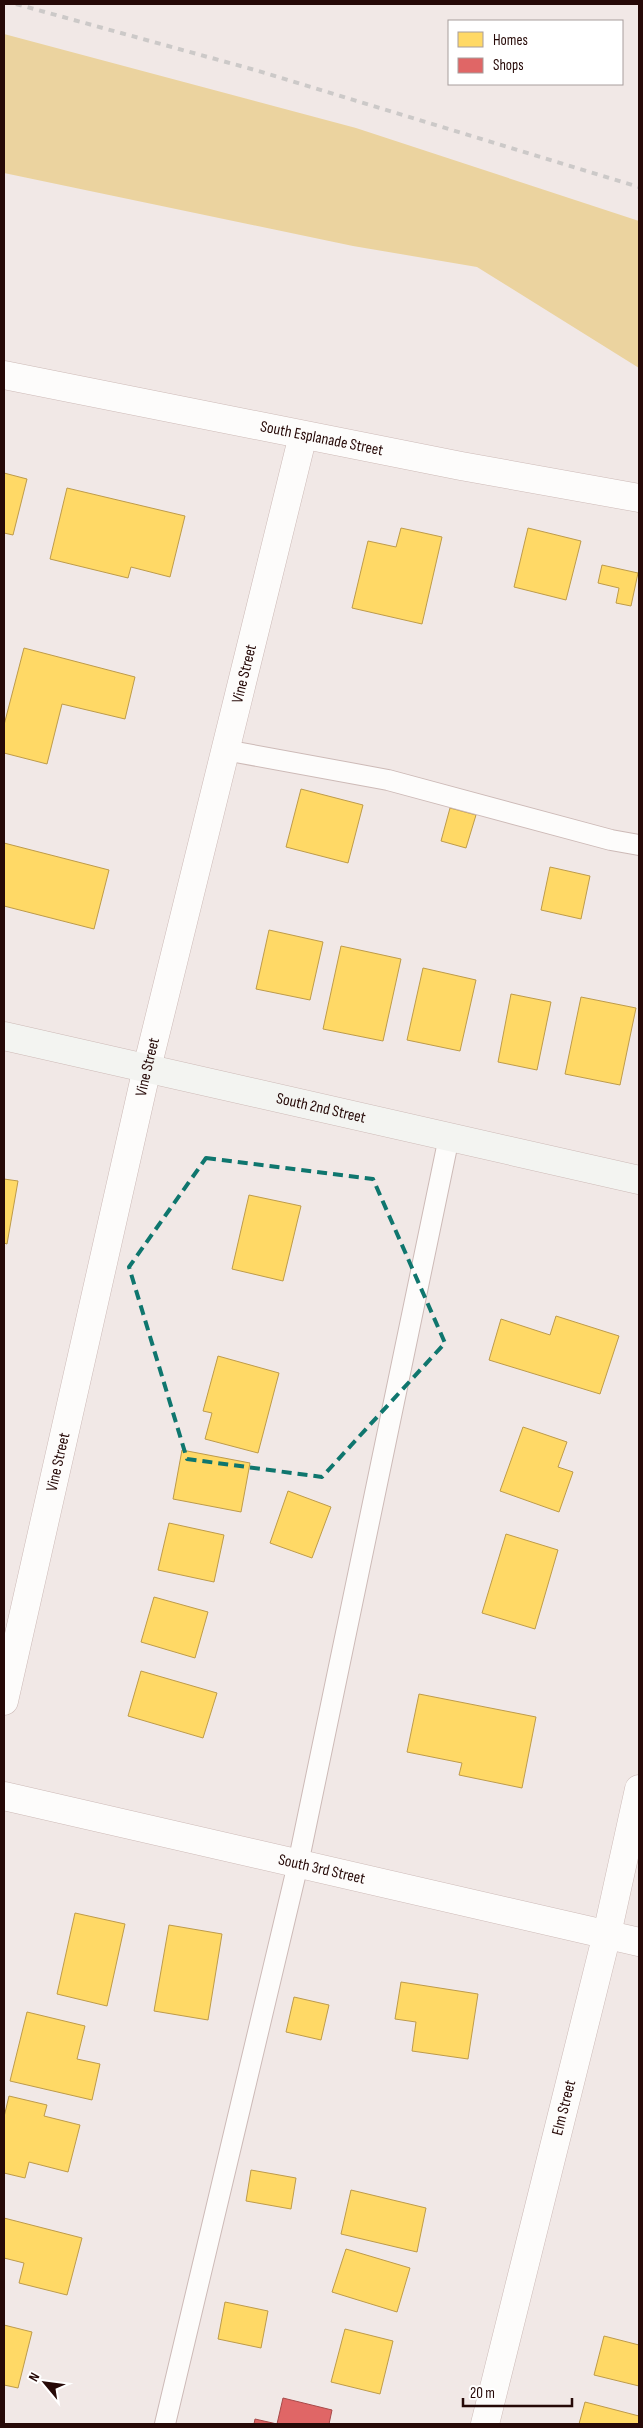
<svg xmlns="http://www.w3.org/2000/svg" width="643" height="2428" viewBox="0 0 643 2428" font-family="'Sofia Sans Condensed',sans-serif">
  <rect width="100%" height="100%" fill="#f1e8e6"/>
  <path fill="#ebd39f" d="M4,34l352,94 283,93v147l-162,-101 -124,-21 -349,-73z"/>
  <path fill="#ffd966" stroke="#be9b4a" d="M4,473l23,6 -14,56 -9,-2z
    M67,488l118,28 -15,61 -39,-10 -3,11 -78,-19z
    M401,528l41,9 -20,87 -70,-16 16,-67 28,6z
    M528,528l53,13 -15,59 -52,-13z
    M602,565l36,8 -7,33 -15,-3 3,-15 -21,-5z
    M24,648l111,29 -10,42 -63,-15 -15,60 -43,-11v-28z
    M301,789l62,16 -15,58 -62,-16z
    M450,808l26,7 -10,33 -25,-7z
    M4,843l105,27 -15,59 -90,-23z
    M550,867l40,9 -9,43 -40,-9z
    M269,930l54,12 -13,58 -54,-11z
    M341,946l60,13 -18,82 -60,-12z
    M423,968l53,12 -16,71 -53,-11z
    M511,994l40,8 -14,68 -39,-8z
    M581,997l55,11 -16,77 -55,-11z
    M4,1179l14,2 -11,63 -3,-1z
    M249,1195l52,11 -18,75 -51,-12z
    M556,1316l63,20 -19,58 -111,-34 12,-41 49,16z
    M218,1356l61,17 -21,80 -53,-14 7,-26 -9,-2z
    M523,1427l44,15 -9,25 15,5 -14,40 -59,-21z
    M182,1450l68,13 -9,49 -68,-13z
    M288,1491l43,16 -19,51 -42,-15z
    M169,1523l55,12 -10,47 -56,-12z
    M506,1534l52,16 -23,79 -53,-16z
    M154,1597l54,15 -13,46 -54,-16z
    M141,1671l76,22 -14,45 -75,-22z
    M419,1694l117,23 -14,71 -63,-13 3,-12 -55,-11z
    M75,1913l50,11 -18,82 -50,-12z
    M169,1925l53,9 -14,86 -54,-9z
    M401,1982l77,12 -10,65 -56,-8 4,-29 -21,-3z
    M294,1997l35,8 -8,35 -35,-8z
    M27,2012l58,14 -8,33 23,5 -8,36 -82,-19z
    M9,2096l38,9 -3,11 36,9 -12,47 -39,-10 -4,16 -21,-5v-56z
    M251,2170l45,8 -5,31 -45,-8z
    M351,2190l75,18 -9,44 -76,-18z
    M4,2218l78,20 -15,57 -48,-12 5,-20 -20,-5z
    M346,2249l64,19 -13,44 -65,-20z
    M225,2302l43,9 -7,37 -43,-9z
    M4,2325l28,7 -14,56 -14,-3z
    M345,2329l48,12 -13,53 -49,-12z
    M604,2336l35,9v41l-45,-11z
    M585,2402l54,14v8h-60z"/>
  <path fill="#e06666" stroke="#a84a4a" d="M283,2398l49,12 -3,14h-75l1,-5 22,5z"/>
  <g fill="none" stroke-linecap="round" stroke-linejoin="round">
    <g stroke="#cdbab7" stroke-width="22">
      <path id="lane" d="M225,750l163,30 223,60 28,5
        M165,2424l133,-560 151,-727"/>
    </g>
    <g stroke="#cdbab7" stroke-width="29">
      <g id="street">
        <path id="s1" d="M4,375l457,91 178,32"/>
        <path id="s2" d="M4,1701l143,-633 156,-633"/>
        <path id="s3" d="M4,1796l635,146"/>
        <path id="s4" d="M485,2424l122,-490 32,-145"/>
      </g>
    </g>
    <g stroke="#cdbab7" stroke-width="29">
      <g id="secondary">
        <path id="s5" d="M4,1036l635,144"/>
      </g>
    </g>
    <use href="#lane" stroke="#fdfcfb" stroke-width="20"/>
    <use href="#street" stroke="#fdfcfb" stroke-width="28"/>
    <use href="#secondary" stroke="#f3f4f1" stroke-width="28"/>
    <path stroke="#ccc9c8" stroke-width="4" stroke-dasharray="6 6" stroke-linecap="butt" d="M16,4l239,66 384,117"/>
  </g>
  <path fill="none" stroke="#0f766e" stroke-width="4" stroke-dasharray="10 6" stroke-linejoin="round" d="M206,1158l167,21 72,164 -123,134 -135,-18 -58,-192z"/>
  <g text-anchor="middle" dominant-baseline="central" stroke-width="5" stroke-linejoin="round" paint-order="stroke">
    <g font-size="16" fill="#260907" stroke="#fff">
      <text stroke="none"><textPath href="#s1" startOffset="324">South Esplanade Street</textPath></text>
      <text stroke="none"><textPath href="#s2" startOffset="1055">Vine Street</textPath></text>
      <text stroke="none"><textPath href="#s2" startOffset="650">Vine Street</textPath></text>
      <text stroke="none"><textPath href="#s5" startOffset="325">South 2nd Street</textPath></text>
      <text stroke="none"><textPath href="#s2" startOffset="245">Vine Street</textPath></text>
      <text stroke="none"><textPath href="#s3" startOffset="326">South 3rd Street</textPath></text>
      <text stroke="none"><textPath href="#s4" startOffset="326">Elm Street</textPath></text>
    </g>
  </g>
  <rect width="643" height="2428" fill="none" stroke="#260907" stroke-width="10"/>
  <rect x="448" y="20" width="175" height="65" fill="#ffffff" stroke="#a89d9c"/>
  <rect x="458" y="32" width="25" height="15" fill="#ffd966" stroke="#a89d9c"/>
  <text x="493" y="45" font-size="15" fill="#260907">Homes</text>
  <rect x="458" y="58" width="25" height="15" fill="#e06666" stroke="#a89d9c"/>
  <text x="493" y="70" font-size="15" fill="#260907">Shops</text>
  <g transform="translate(45 2383) rotate(299)" stroke="#ffffff" stroke-width="4" paint-order="stroke">
  <path d="M0-4L9 19L0 12L-9 19Z" fill="#260907"/>
  <text y="-8" font-size="14" font-weight="bold" text-anchor="middle" fill="#260907">N</text>
  </g>
  <path d="M463 2398v8h109v-8" fill="none" stroke="#260907" stroke-width="2.5"/>
  <text x="470" y="2398" font-size="15" fill="#260907" stroke="#ffffff" stroke-width="4" paint-order="stroke">20 m</text>
</svg>
